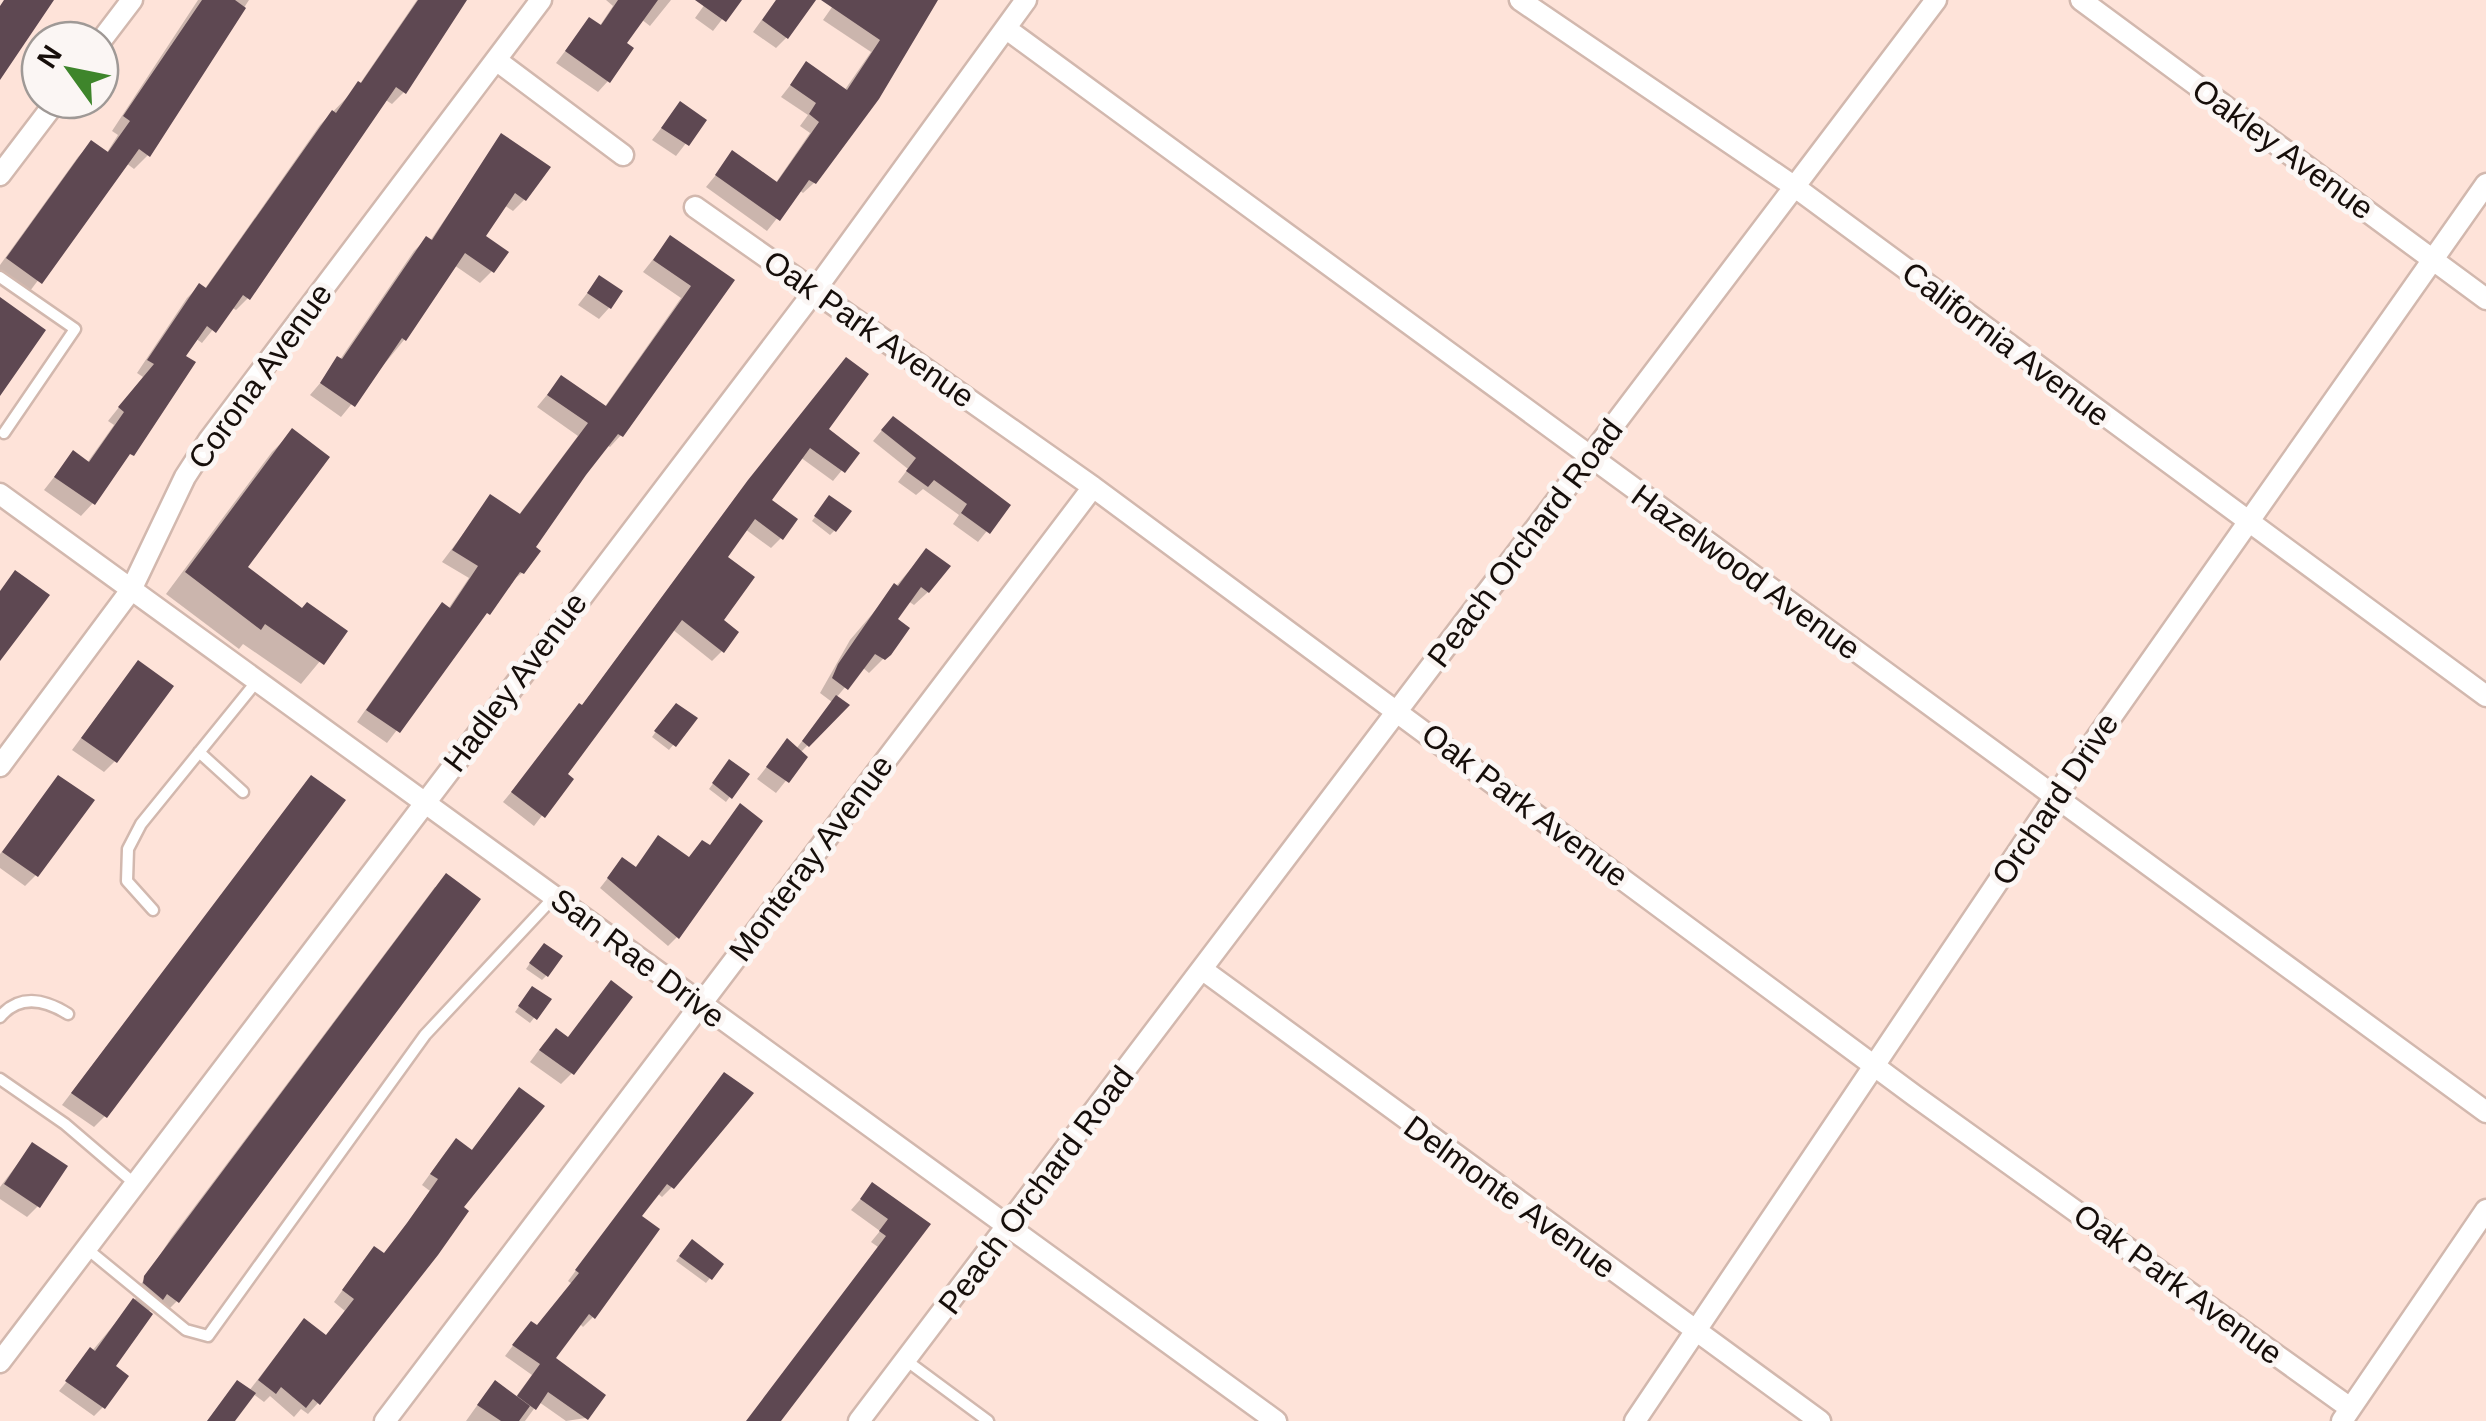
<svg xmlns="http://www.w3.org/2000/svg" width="2486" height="1421" viewBox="0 0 2486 1421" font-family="Helvetica,sans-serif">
  <rect width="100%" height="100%" fill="#fee3d9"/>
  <path fill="#0003" d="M198,0h51l-101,155 -14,14 -8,-6 -99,132 -27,-18v-12l78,-108 13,-14 15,11 12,-19 -6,-4z
    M417,0h47l-60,92 -12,12 -8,-5 -136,199 -12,12 -5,-3 -29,36 -7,-5 -102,165 -12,13 -37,-26 29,-37 14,10 27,-38 -6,-4 35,-44 -6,-4 50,-75 12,-12 5,4 116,-165 39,-40z
    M671,0l-21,26 -9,-7 -18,25 -15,37 -10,11 -42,-29 33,-43 10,7 14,-21 -7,-6z
    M708,0h29l-24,31 -18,-13z
    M776,0h22l-11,37 -11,11 -23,-16z
    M837,0h98l-121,183 -11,10 -4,-3 -32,41 -61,-44 27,-33 42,30 35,-51 -10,-7 8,-11 -27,-18 25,-32 38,26 27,-39 -48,-32z
    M680,104l24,16 -28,36 -24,-16z
    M502,136l22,64 -11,11 -9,-6 -22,32 10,34 -12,12 -26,-18 -50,75 -63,77 -31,-22 29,-34 75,-110 12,-12 4,2z
    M670,238l62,43 -111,154 -11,12 -4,-2 -73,103 -11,25 -13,10 -122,160 -30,-21 74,-105 11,-11 6,3 21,-31 -27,-16 49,-65 27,19 60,-80 -41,-29 24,-29 43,30 77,-110 -38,-26z
    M599,278l10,30 -10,11 -21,-14z
    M847,361l18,14 -40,55 31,23 -23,28 -33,-24 -32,44 27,19 -14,18 -10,10 -26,-19 -21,29 27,20 -31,43 16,11 -14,19 -10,10 -40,-32 -108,146 6,4 -36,47 -31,-24 78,-95 158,-214z
    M883,429l124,77 -29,36 -25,-18 6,-9 -36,-26 -7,6 -18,-13 10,-13 -35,-28z
    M293,431l-49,136 58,43 43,21 -44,53 -58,-40 -4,5 -73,-55 106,-142z
    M825,503l9,28 -4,4 -18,-14z
    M926,551l2,41 -14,13 -6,-4 -14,19 -11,39 -14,14 -7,-6 -26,31 10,8 -46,47 5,4 -29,36 -19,-14 30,-38 9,8 36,-47 -12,-9 30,-53z
    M128,675l-13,86 -11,11 -32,-22z
    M671,710l23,9 -25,31 -17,-13z
    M725,767l21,8 -20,27 -17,-13z
    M311,778l-206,338 -11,11 -32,-22z
    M58,779l-22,96 -11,11 -25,-18v-14z
    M658,838l30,21 -11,78 -9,9 -68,-58 22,-28 12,9z
    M435,887l42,13 -300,401 -11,11 -10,-8 -9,9 -34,54 -10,40 -9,9 -35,-25 77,-93 -2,-3 37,-57z
    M539,950l7,26 -4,4 -16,-11z
    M528,994l20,6 -18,23 -15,-11z
    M545,1042l27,31 -11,11 -31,-22z
    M715,1085l-43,102 -10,10 -5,-4 -19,23 -45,101 -10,10 -4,-4 -27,35 34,60 -20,3 -27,-19 -14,19h-59l20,-28 29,5 17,-23 -27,-19 17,-22 14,-6 36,-44 -4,-3z
    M519,1090l-59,118 -142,195 -10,11 -7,-5 -7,8 -24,-21 -6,6 -12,-9 -18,28h-27l30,-38 12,8 45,-59 31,5 20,-26 -11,-9 30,-42 19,-4 14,-19 33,-46 -8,-6 24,-33h24z
    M32,1145l6,61 -11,11 -27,-18v-12z
    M872,1186l55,38 -148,197h-31l130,-174 -7,-5 9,-11 -29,-21z
    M687,1247l23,31 -4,5 -30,-22z"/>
  <path fill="#5e4852" d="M4,0h50l-54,80v-74z
    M202,0h33l11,8 -96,149 -11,-8 -97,135 -36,-26 85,-118 17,12 22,-31 -7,-5z
    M418,0h49l-61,94 -10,-7 -146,213 -7,-5 -27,38 -9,-7 -21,30 10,6 -62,94 -4,-2 -35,51 -41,-28 19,-27 16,12 35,-50 -6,-5 36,-43 -7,-4 52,-77 7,5 126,-178 4,3 22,-32 3,2z
    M618,0h40l-31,43 7,5 -24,35 -45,-32 24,-34 12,8z
    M695,0h47l-16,22z
    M776,0h40l-28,39 -26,-19z
    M821,0h117l-59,99 -63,85 -7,-4 -29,41 -65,-46 17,-25 45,32 42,-60 -10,-8 7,-11 -26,-18 16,-24 41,29 33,-50z
    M680,101l27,19 -18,26 -28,-18z
    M501,133l50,34 -25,34 -11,-8 -29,43 23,16 -15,21 -29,-20 -59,88 -4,-3 -47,69 -35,-24 17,-27 5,3 84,-123 6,4z
    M670,235l65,45 -112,157 -5,-3 -32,41 -50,72 5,4 -17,23 -4,-2 -30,43 -3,-2 -87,120 -34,-23 76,-108 8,6 28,-42 -26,-16 38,-56 30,20 68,-91 -41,-28 14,-20 45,31 85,-120 -38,-26z
    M599,275l24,16 -12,18 -24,-16z
    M0,297l46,33 -46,66z
    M846,357l23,17 -40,55 31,24 -15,20 -35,-25 -38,52 26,19 -15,21 -28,-21 -27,38 27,20 -31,43 15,12 -15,21 -42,-33 -114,154 6,5 -29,39 -34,-26 68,-89 3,2 166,-225z
    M893,416l118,89 -21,29 -29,-21 6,-9 -33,-24 -6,7 -22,-16 10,-13 -35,-28z
    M292,428l38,29 -82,110 54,41 5,-6 41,29 -24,34 -59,-41 -4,6 -76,-58z
    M829,495l23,16 -16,21 -22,-16z
    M926,548l25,18 -22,27 -8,-6 -23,32 12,9 -19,27 -6,5 -10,-6 -27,36 -16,-12 6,-14 56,-81 4,3z
    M15,570l35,25 -50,66v-70z
    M138,660l36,26 -57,77 -36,-25z
    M836,695l14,10 -41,42 -7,-6z
    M676,703l22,15 -22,29 -22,-16z
    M787,738l21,19 -19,26 -23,-16z
    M729,759l21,15 -18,25 -20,-16z
    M58,775l37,25 -57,77 -36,-25z
    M311,775l35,25 -239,318 -36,-25z
    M740,803l23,18 -84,118 -72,-61 15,-21 14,10 22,-32 31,22 13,-17 8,5z
    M446,873l35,26 -302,404 -12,-9 -4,6 -20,-17 1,-7z
    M544,943l19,13 -15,21 -19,-14z
    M611,980l22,17 -59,78 -35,-25 17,-22 12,9z
    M532,986l20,13 -15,21 -19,-14z
    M724,1072l30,21 -80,96 -7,-5 -25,32 18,13 -65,90 -6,-5 -33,44 50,37 -18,25 -40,-28 -12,18 -19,-14 23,-32 -28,-19 19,-24 6,4 42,-52 -4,-3z
    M519,1087l26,19 -81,101 5,4 -31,44 -118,150 -7,-6 -7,9 -25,-21 -5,7 -18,-14 46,-62 22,17 28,-36 -12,-9 32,-44 10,7 23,-30 31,-44 -8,-5 26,-36 16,12z
    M32,1142l36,24 -28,42 -36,-24z
    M872,1182l59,42 -150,197h-35l140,-185 -7,-5 9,-12 -28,-20z
    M692,1239l32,25 -12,16 -33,-24z
    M133,1298l20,16 -37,52 13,10 -24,33 -40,-28 25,-34 5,4z
    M237,1380l19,13 -21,28h-28z
    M495,1380l35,26 -11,15h-18l-24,-16z"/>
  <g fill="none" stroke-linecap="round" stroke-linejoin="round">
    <g stroke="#d2b8ae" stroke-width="15">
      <path id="service" d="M0,277l75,52 -71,104
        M199,752l44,40
        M153,910l-26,-29 1,-32 13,-25 116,-143
        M0,1017c19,-23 44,-18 68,-3
        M0,1079l65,45 69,59
        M86,1248l100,82 22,6 217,-301 129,-138
        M907,1361l81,60"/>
    </g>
    <g stroke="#d2b8ae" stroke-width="25">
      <path id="minor" d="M1520,0l275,187 691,509
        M2081,0l405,299
        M1008,30l1478,1082
        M100,42l32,-42
        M496,60l127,95
        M0,175l57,-75
        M695,207l398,280 822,609 435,312
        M0,494l1276,927
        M0,766l131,-176 54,-113 24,-37 332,-440
        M1203,970l617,451
        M0,1362l813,-1069 213,-293
        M385,1421l708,-934
        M859,1421l1077,-1421
        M1635,1421l420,-624 431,-613
        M2342,1421l144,-211"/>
    </g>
    <use href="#service" stroke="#fff" stroke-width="10"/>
    <use href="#minor" stroke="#fff" stroke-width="20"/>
  </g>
  <g text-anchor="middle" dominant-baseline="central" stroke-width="10" stroke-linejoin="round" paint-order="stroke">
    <g font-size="32" fill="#160e0a" stroke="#fbf6f4">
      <text transform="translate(2283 149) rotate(36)">Oakley Avenue</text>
      <text transform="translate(869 329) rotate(35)">Oak Park Avenue</text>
      <text transform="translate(2006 344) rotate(37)">California Avenue</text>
      <text transform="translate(260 376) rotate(-54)">Corona Avenue</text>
      <text transform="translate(1525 543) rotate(-53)">Peach Orchard Road</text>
      <text transform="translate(1746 572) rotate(36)">Hazelwood Avenue</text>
      <text transform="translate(515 682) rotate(-53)">Hadley Avenue</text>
      <text transform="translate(2055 799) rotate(-56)">Orchard Drive</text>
      <text transform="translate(1525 805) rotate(37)">Oak Park Avenue</text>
      <text transform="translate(811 858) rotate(-53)">Monteray Avenue</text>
      <text transform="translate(638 958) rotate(37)">San Rae Drive</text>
      <text transform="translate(1036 1190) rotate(-53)">Peach Orchard Road</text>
      <text transform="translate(1510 1197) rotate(36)">Delmonte Avenue</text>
      <text transform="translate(2178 1284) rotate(36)">Oak Park Avenue</text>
    </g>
  </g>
  <g transform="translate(70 70) rotate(303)"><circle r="48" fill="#fbf6f4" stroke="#9f9996" stroke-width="2.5"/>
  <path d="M0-8L18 38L0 25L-18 38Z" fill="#3e852b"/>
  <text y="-15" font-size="28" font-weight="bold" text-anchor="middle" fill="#160e0a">N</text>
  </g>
</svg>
